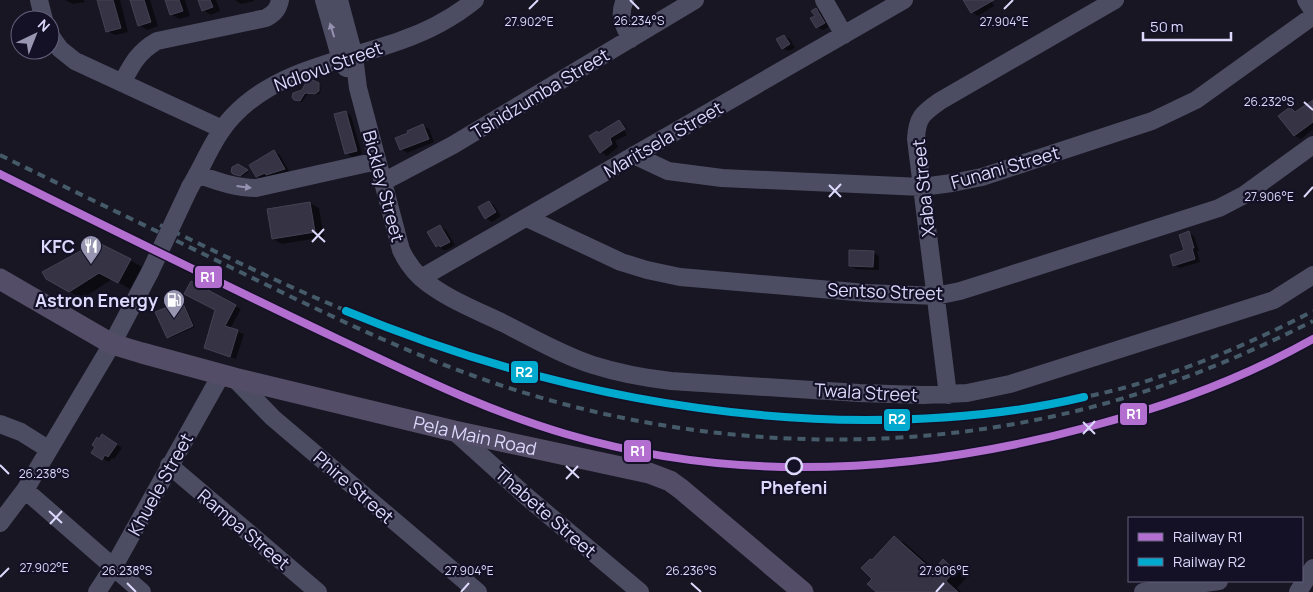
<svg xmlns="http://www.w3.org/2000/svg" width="1313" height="592" viewBox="0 0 1313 592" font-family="Manrope,sans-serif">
  <rect width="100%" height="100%" fill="#181622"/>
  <path fill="#0007" d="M65,0h19l1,2 -12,2z
    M99,0h21l8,32 -13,3 -8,-4z
    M131,0h19l8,26 -11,4 -8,-5z
    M167,0h18l5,16 -11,3 -8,-5z
    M199,0h17l4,11 -9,4 -8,-5z
    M235,0h19v1l-13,3z
    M971,0h20l3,6 -16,10 -6,-4z
    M816,9l6,4 8,13 -7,4 -6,-3z
    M784,36l6,3 5,9 -7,3 -5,-3z
    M313,81l7,4 1,5 -2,4 -4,1 -7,-1 -6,8h-3l-5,-4z
    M1313,102v27l-12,10 -6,-3 -15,-20 10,-8 6,3z
    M346,112l5,4 11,38 -10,3 -6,-4z
    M619,122l6,3 5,8 -6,-8h-3l6,10 -12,6 3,6 -11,9 -6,-4 -10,-16 6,-4 3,2z
    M423,126l6,3 5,13 -27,11 -6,-4 8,-15z
    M274,152l6,3 10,18 -17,4 -3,-1 -7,4 -6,-4z
    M239,166l10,6 -6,4 -9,-3z
    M489,202l5,3 7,11 -9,6 -6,-4z
    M310,203l9,5 5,29 -42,7 -9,-5z
    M440,226l6,4 9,15 -8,5h-4l-6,-4z
    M1188,233l6,3 5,15h-2l3,11 -20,6 -6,-3 11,-14z
    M873,252l6,4v14l-23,-1 -6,-3z
    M130,260l12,7 -12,22 -18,-10 -30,20 -35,-21z
    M191,283l50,26 -11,20 14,5 -8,25 -31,-11 12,-38z
    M182,302l2,1 11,24 -25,11 -2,-1z
    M109,439l13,9 -8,11 -2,-1 -3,4 -16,-9 4,-6z
    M894,537l12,7 29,26 9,-10 12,7 11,10 -10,11 4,4h-83l-4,-14 -2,-17z"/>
  <path fill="#363444" stroke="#454155" d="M97,0h16l8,28 -15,4z
    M130,0h14l7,22 -13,4z
    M165,0h14l4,11 -13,4z
    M198,0h12l3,7 -11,4z
    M963,0h31l-23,13z
    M816,8l9,15 -9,5 -6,-10 5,-2 -4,-5z
    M784,35l6,9 -8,5 -6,-10z
    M313,80l6,3v8l-4,3 -10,-1 -5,8 -6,-1 -2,-3 1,-4 9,-3 4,-8z
    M1313,100v22l-19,14 -16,-20 12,-9 5,5z
    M346,111l11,40 -12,3 -11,-40z
    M619,120l6,9 -15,9 2,6 -12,9 -11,-17 8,-5 1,2z
    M423,124l6,15 -29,11 -5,-12 13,-5 -1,-2z
    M274,150l11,19 -19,6 -1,-2 -9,4 -7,-12z
    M238,164l10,6 -8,6 -7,-2 -2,-2 1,-5z
    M489,201l7,11 -11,7 -7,-12z
    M310,202l5,30 -43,7 -5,-30z
    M440,225l10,17 -10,5 -1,-2 -3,2 -9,-15z
    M1189,231l5,17h-2l3,11 -22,7 -3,-11 14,-5 -5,-15z
    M97,242l34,17 -13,24 -19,-10 -30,19 -23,-13 -4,-7z
    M849,250l25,1 -1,16 -24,-1z
    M191,281l45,24 -11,21 13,4 -8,27 -26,-9 11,-38 -31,-16z
    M182,301l11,25 -26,12 -12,-26z
    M102,434l15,10 -9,13 -3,-2 -3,5 -11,-7 4,-6 -3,-2 5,-8 2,2z
    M894,536l39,35 10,-12 12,11 -9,11 12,11h-82l-9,-8 5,-5 -11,-11 9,-9 2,1z"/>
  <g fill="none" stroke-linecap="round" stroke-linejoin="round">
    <path stroke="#4c4c63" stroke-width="18" d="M39,0l5,20
      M324,0l17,60 5,8
      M339,0l15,56 4,32 43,162c5,11 11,19 19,27 24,21 56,33 83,46 30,15 59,32 90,42 25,8 52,13 78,16l188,12 64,2 44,-2 43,-9 264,-84 39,-25
      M625,0c-7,15 -2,25 6,39
      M824,0l20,35
      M1306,0l7,11
      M50,35l10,14 15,12 147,68
      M122,83c10,-19 16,-31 35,-42l109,-23c9,-5 12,-9 14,-18
      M634,155l34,16 54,7 200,9 30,-4 30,-6 170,-56 44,-21 117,-84
      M197,174c20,7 38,14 59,14l121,-27
      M383,182l70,-37 242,-145
      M190,187c14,-23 24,-51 43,-71 44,-47 112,-55 169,-76 26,-9 52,-23 73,-40
      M527,218l94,44 26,8 33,7 187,16 69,3 24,-5 38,-12 221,-71 25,-13 69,-50
      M421,278l483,-278
      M234,378l39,40 205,174
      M948,395l-32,-256c1,-22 7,-26 24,-38l175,-101
      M0,424l21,8 27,17
      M454,431l73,66 113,95
      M169,465l149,127
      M25,490l117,102
      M0,523l25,-33 87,-146 38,-72
      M97,592l17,-26 107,-191
      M1143,592l76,-11
      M1298,592l15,-24"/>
    <path stroke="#544d67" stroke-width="21" id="s1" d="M0,279l112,65 30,9 92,25 220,53 195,42 21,8 11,8 122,103"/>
    <path stroke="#465b69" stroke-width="4" stroke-dasharray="8 6" stroke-linecap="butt" d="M0,155c77,38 155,75 232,113 80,39 159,78 242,108 191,69 401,83 598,36 84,-20 164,-52 241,-91
      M0,174c113,56 226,112 340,166 75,35 147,71 226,94 174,51 353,39 526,-8 76,-20 152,-48 221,-87
      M160,225c67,32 134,65 204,93 207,81 430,123 652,91 39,-6 80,-13 118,-24 62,-19 122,-44 179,-74"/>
    <path stroke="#4c4c63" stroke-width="18" d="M150,272l40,-85"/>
    <g stroke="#141127" stroke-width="11">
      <path id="rail-1" d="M0,174c113,56 226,112 340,166 75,35 147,71 226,94 174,51 353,39 526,-8 76,-20 152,-48 221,-87"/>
    </g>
    <g stroke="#141127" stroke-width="11">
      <path id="rail-2" d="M346,311c167,69 340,108 520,109 73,0 147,-6 218,-23"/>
    </g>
    <use href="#rail-1" stroke="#b36fd0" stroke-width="8"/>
    <use href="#rail-2" stroke="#00a9ce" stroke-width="8"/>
  </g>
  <defs><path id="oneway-solid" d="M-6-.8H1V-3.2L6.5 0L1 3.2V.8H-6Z" transform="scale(1.25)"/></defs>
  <g fill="#9492b0">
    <use href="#oneway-solid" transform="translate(332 30) rotate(-107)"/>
    <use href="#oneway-solid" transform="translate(244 187) rotate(7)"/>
  </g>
  <path fill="none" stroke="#dcd9fd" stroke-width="2" d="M630,0l9,9M529,9l9,-9M1004,9l9,-9M1304,102l9,8M829,185l12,12M829,197l12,-13M1304,197l9,-10M312,230l13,12M312,242l12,-13M1083,422l12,12M1083,434l12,-13M0,465l9,9M566,466l13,12M566,479l12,-13M49,511l13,12M50,524l12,-13M0,577l9,-9M127,583l9,9M691,583l10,9M461,592l8,-9M936,592l8,-9"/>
  <defs>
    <g id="restaurant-pin" transform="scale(1.125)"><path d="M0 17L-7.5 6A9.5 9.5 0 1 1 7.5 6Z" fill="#9795b0" stroke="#141127"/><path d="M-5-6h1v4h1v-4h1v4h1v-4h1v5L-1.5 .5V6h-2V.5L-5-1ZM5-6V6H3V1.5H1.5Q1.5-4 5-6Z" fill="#fff"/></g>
    <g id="fuel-pin" transform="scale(1.125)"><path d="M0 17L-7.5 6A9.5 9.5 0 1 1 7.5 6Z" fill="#9795b0" stroke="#141127"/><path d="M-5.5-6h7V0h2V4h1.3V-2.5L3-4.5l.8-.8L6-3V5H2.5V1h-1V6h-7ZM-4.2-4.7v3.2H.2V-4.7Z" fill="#fff"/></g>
  </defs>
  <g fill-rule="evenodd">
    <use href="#restaurant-pin" x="91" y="246"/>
    <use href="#fuel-pin" x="174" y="300"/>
  </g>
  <circle fill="#141127" stroke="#dcd9fd" stroke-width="2.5" cx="794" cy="466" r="8"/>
  <g text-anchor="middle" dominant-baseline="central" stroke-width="4.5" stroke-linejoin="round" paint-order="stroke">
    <g font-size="18" fill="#dcd9fd" stroke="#141127">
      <text transform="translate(328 66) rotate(-20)">Ndlovu Street</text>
      <text transform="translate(540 93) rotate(-31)">Tshidzumba Street</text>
      <text transform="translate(663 139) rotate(-30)">Maritsela Street</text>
      <text transform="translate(1005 167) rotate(-16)">Funani Street</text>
      <text transform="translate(384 186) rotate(75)">Bickley Street</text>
      <text transform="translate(923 188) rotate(-96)">Xaba Street</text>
      <text transform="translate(885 291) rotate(2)">Sentso Street</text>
      <text transform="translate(866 392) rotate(3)">Twala Street</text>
      <text stroke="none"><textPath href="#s1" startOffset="504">Pela Main Road</textPath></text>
      <text transform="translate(160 484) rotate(-61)">Khuele Street</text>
      <text transform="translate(354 487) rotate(41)">Phire Street</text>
      <text transform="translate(546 512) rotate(41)">Thabete Street</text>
      <text transform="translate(244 529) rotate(40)">Rampa Street</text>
    </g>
    <g font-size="18" font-weight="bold" fill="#dcd9fd" stroke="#141127" text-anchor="end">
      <text x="75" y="246">KFC</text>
      <text x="158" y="300">Astron Energy</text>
    </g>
    <g font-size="18" font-weight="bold" fill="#dcd9fd" stroke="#141127">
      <text x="794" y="487">Phefeni</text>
    </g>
  </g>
  <g font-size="12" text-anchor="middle" fill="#dcd9fd" stroke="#141127" stroke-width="4.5" stroke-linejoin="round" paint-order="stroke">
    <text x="639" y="25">26.234°S</text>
    <text x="529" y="26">27.902°E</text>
    <text x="1004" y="26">27.904°E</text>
    <text x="1269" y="106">26.232°S</text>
    <text x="1269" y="201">27.906°E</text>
    <text x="44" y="478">26.238°S</text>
    <text x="44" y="572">27.902°E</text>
    <text x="469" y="575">27.904°E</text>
    <text x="944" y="575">27.906°E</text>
    <text x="127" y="575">26.238°S</text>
    <text x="691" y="575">26.236°S</text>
  </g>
  <g stroke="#141127" stroke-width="2">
    <rect x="194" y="265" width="29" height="24" rx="5" fill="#b36fd0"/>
    <rect x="510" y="360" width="29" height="24" rx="5" fill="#00a9ce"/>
    <rect x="1119" y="402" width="29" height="24" rx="5" fill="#b36fd0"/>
    <rect x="883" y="408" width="28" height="24" rx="5" fill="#00a9ce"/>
    <rect x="623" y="439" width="29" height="24" rx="5" fill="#b36fd0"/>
  </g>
  <g font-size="14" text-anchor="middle" font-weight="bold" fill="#fff">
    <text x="208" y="282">R1</text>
    <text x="524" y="377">R2</text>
    <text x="1134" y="419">R1</text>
    <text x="897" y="424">R2</text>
    <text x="638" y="456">R1</text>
  </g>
  <rect x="1128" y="517" width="175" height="65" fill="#141127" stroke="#64617d"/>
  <rect x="1138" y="533" width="25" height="8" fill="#b36fd0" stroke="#64617d"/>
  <text x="1173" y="542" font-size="15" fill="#dcd9fd">Railway R1</text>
  <rect x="1138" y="558" width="25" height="8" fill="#00a9ce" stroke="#64617d"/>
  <text x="1173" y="567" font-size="15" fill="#dcd9fd">Railway R2</text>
  <g transform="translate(35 35) rotate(43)"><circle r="24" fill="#141127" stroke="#64617d"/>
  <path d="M0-4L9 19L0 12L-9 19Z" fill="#9795b0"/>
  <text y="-8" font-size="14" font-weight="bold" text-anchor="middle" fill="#dcd9fd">N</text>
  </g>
  <path d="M1143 32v8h88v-8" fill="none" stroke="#dcd9fd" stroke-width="2.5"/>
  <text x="1150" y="32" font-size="15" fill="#dcd9fd" stroke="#141127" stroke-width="4" paint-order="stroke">50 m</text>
</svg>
